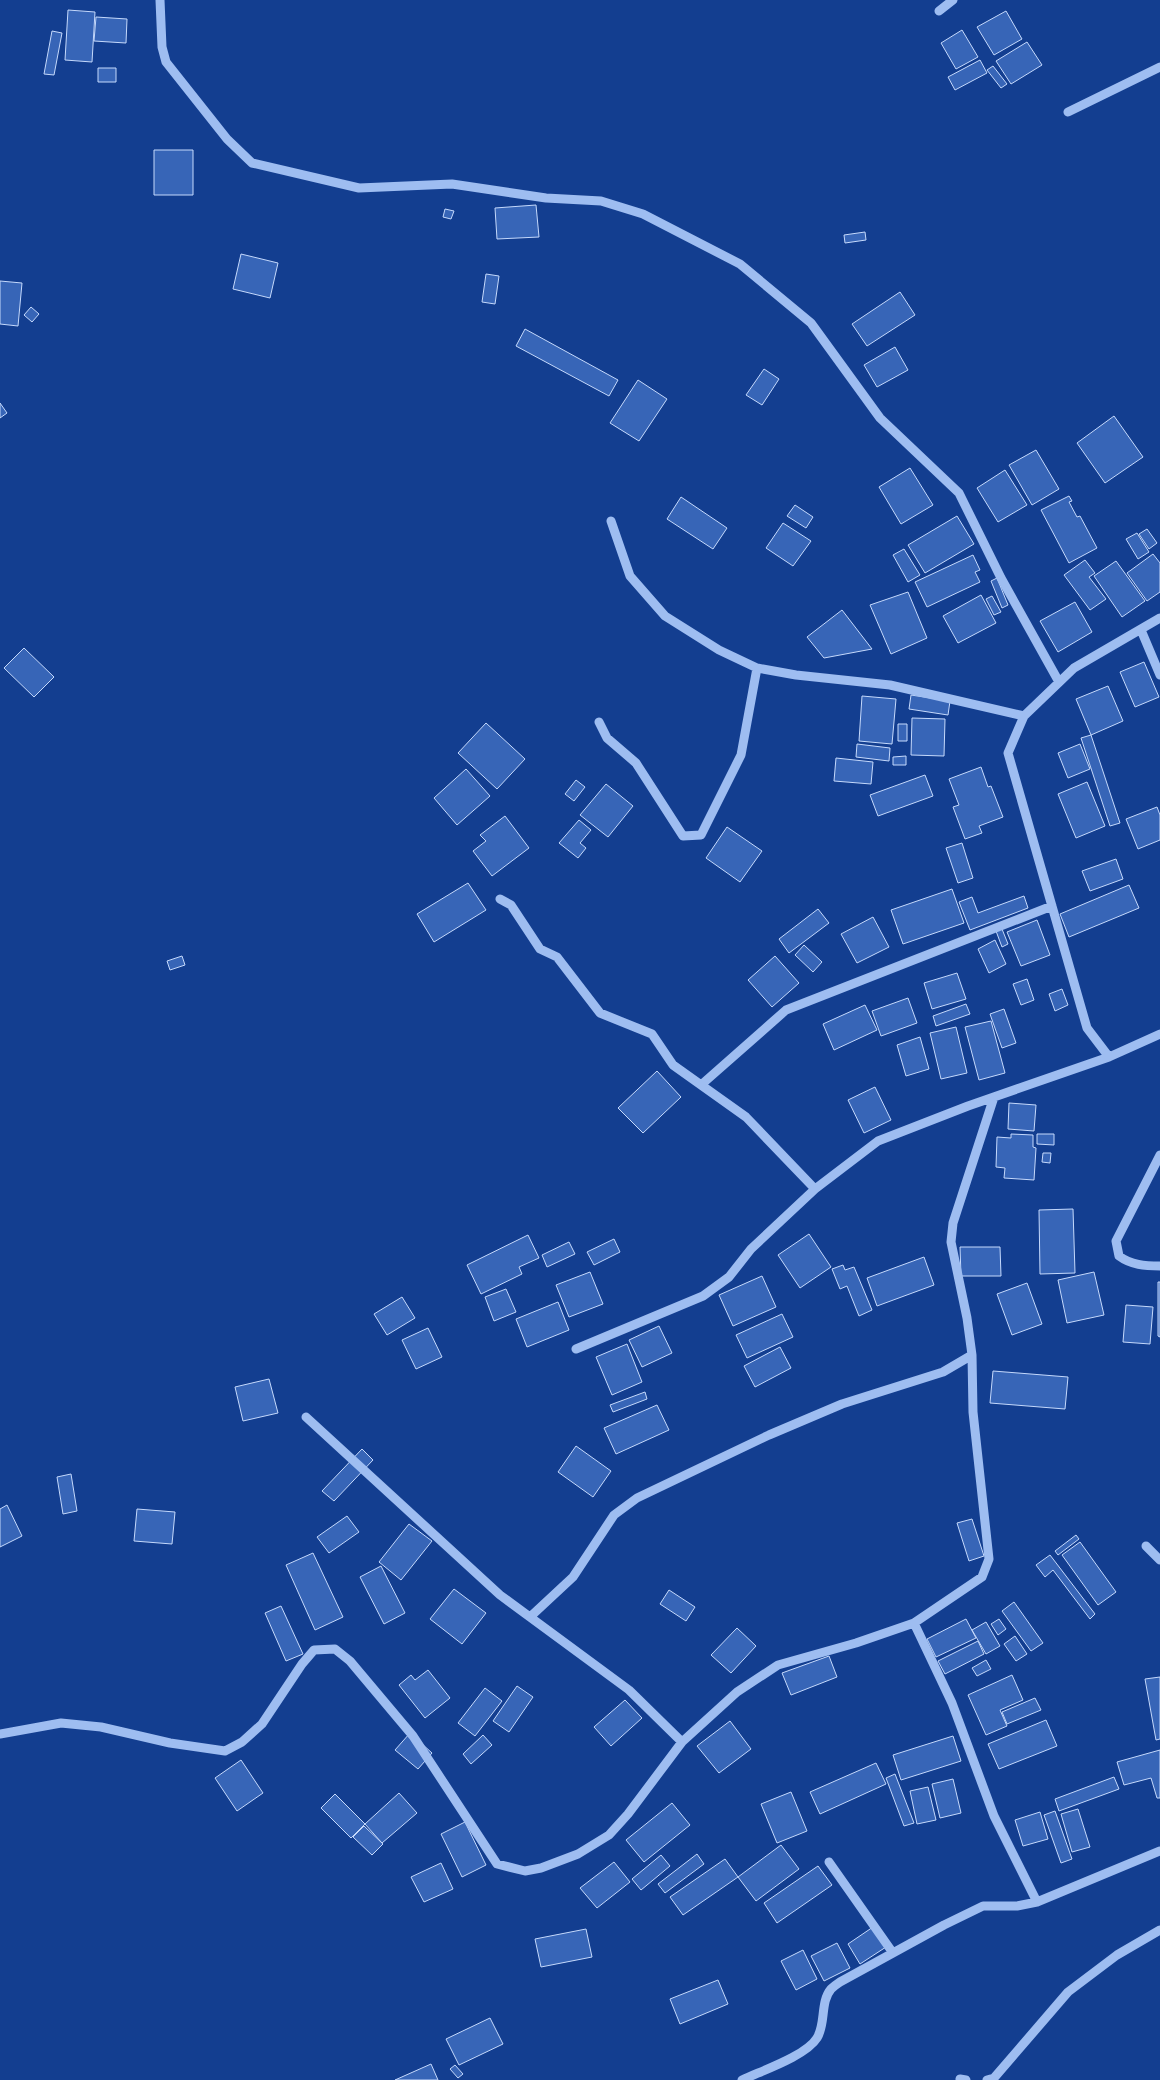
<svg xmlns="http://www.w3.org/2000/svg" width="1160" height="2080" viewBox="0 0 1160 2080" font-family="Arial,sans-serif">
  <rect width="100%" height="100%" fill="#133e90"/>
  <path fill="#3765b7" stroke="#c5d9fc" d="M68,10l27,2 -3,50 -27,-2z
    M1006,11l16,28 -28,16 -17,-28z
    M96,17l31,2 -1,24 -32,-2z
    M962,30l16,27 -22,12 -15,-26z
    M52,31l10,2 -8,42 -10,-1z
    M1027,42l15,23 -31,19 -15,-23z
    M980,60l7,13 -32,17 -7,-13z
    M993,66l14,18 -6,4 -14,-18z
    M98,68h18v14h-18z
    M154,150h39v45h-39z
    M536,205l3,32 -42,2 -2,-31z
    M445,209l9,2 -3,8 -8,-2z
    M865,232l1,8 -21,3 -1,-8z
    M241,254l37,9 -8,35 -37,-9z
    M486,274l13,2 -4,28 -13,-2z
    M0,281l22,2 -4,43 -18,-2z
    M900,292l15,23 -48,31 -15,-22z
    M31,307l8,7 -7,8 -8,-7z
    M525,329l93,51 -9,16 -93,-50z
    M895,347l13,23 -31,17 -13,-22z
    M764,369l15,10 -17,26 -16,-10z
    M638,380l29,19 -28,42 -29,-18z
    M0,403l7,10 -7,5z
    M1114,416l29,41 -38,26 -28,-40z
    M1036,450l23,39 -27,16 -23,-40z
    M910,468l23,37 -32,19 -22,-37z
    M1005,470l22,35 -29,17 -21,-34z
    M1069,496l3,5 -3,1 8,15 3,-1 17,32 -28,15 -28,-53z
    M681,497l46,31 -14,21 -46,-30z
    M795,505l18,12 -7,11 -19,-12z
    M957,516l17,28 -49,29 -17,-28z
    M783,523l28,18 -18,25 -27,-18z
    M1147,529l10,14 -8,6 -10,-15z
    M1137,533l12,19 -11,7 -12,-20z
    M904,549l16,26 -12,7 -15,-27z
    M1153,554l7,9v29l-13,9 -20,-28z
    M973,555l7,15 -5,2 5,10 -53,25 -12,-25z
    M1085,560l10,13 -6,4 17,22 -16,11 -26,-35z
    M1116,561l29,40 -23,16 -28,-41z
    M997,578l11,27 -6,3 -11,-27z
    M908,592l19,46 -36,16 -21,-49z
    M981,595l15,28 -38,20 -15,-27z
    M992,596l9,16 -7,3 -8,-16z
    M1075,602l17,30 -34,20 -18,-31z
    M842,610l30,39 -48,9 -17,-21z
    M24,648l30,29 -20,20 -30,-29z
    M1144,662l15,35 -24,10 -15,-35z
    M1108,686l15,35 -32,14 -15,-36z
    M911,695l39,6 -2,14 -39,-6z
    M862,696l34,3 -4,45 -33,-3z
    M912,718l33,1 -1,37 -33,-1z
    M486,723l39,36 -28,30 -39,-36z
    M898,724h9v17h-9z
    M1091,735l29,88 -10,3 -29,-88z
    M857,744l33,4 -1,13 -33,-4z
    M1080,744l10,25 -22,9 -10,-25z
    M906,756v9h-13v-8z
    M836,758l37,4 -2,22 -37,-3z
    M981,767l7,20 3,-1 12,31 -24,9 3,7 -17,6 -12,-32 6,-2 -10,-26z
    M466,769l24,27 -33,29 -23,-27z
    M925,775l8,21 -55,20 -8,-21z
    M576,780l9,7 -11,14 -9,-7z
    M1087,782l18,44 -29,12 -18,-44z
    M606,784l27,22 -25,31 -28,-22z
    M1157,807l3,8v25l-22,9 -12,-30z
    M505,816l24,32 -37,28 -19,-25 13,-10 -6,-6z
    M579,820l12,10 -11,13 6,5 -8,10 -19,-15z
    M727,827l35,24 -22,31 -34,-24z
    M962,843l11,35 -15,5 -12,-35z
    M1116,859l7,20 -33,12 -8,-20z
    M468,883l18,27 -52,32 -17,-28z
    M1129,885l10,23 -70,29 -9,-23z
    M952,889l12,34 -61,21 -12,-34z
    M1024,896l4,12 -58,22 -11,-28 13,-5 6,16z
    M818,909l11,14 -40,30 -10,-14z
    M873,917l16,30 -32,16 -16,-29z
    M1037,920l13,35 -29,11 -14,-34z
    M1002,929l6,15 -6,3 -6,-16z
    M995,940l11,24 -17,9 -11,-24z
    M804,945l18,17 -9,10 -18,-17z
    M182,956l3,9 -15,5 -3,-9z
    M775,956l24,27 -27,24 -24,-27z
    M957,973l9,26 -34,10 -8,-26z
    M1027,979l7,21 -13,5 -8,-21z
    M1062,989l6,16 -13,6 -6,-17z
    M908,998l9,25 -36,13 -9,-25z
    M966,1004l4,10 -34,12 -3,-10z
    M865,1005l12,25 -43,20 -11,-26z
    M1004,1009l12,34 -14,5 -12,-34z
    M991,1021l14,52 -26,7 -14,-53z
    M956,1027l11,46 -26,6 -11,-46z
    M920,1037l9,32 -23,7 -9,-31z
    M657,1071l24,26 -38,36 -25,-25z
    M875,1087l16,33 -27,13 -16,-33z
    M1009,1103l27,2 -2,26 -26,-2z
    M1011,1134l22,1v12l3,1 -2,32 -30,-2 1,-10 -9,-1 1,-30 14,1z
    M1037,1134h17v11l-17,-1z
    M1043,1153h8l-1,10 -8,-1z
    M1073,1209l2,64 -35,1 -1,-64z
    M809,1234l22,33 -31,21 -22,-33z
    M528,1235l11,23 -20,9 3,7 -41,20 -14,-29z
    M614,1239l6,13 -26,13 -7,-13z
    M569,1242l6,12 -28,13 -5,-12z
    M960,1247h40l1,29h-40z
    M924,1257l10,28 -57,21 -10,-28z
    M843,1265l2,5 9,-3 18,43 -13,6 -12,-30 -7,3 -8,-20z
    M590,1272l13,32 -34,13 -13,-32z
    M1094,1272l10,43 -37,8 -9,-43z
    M762,1276l14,31 -43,19 -14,-31z
    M1158,1282h2v55l-2,-1z
    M1027,1283l15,41 -30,11 -15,-41z
    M506,1289l10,23 -22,9 -9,-24z
    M402,1297l13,21 -28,17 -13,-21z
    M558,1302l11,28 -42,17 -11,-28z
    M1126,1305l27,2 -3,37 -27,-2z
    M782,1314l11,23 -46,21 -11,-23z
    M659,1326l13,27 -30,14 -13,-27z
    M428,1328l14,29 -26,12 -14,-29z
    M627,1344l15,38 -30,13 -16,-38z
    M780,1347l11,21 -36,19 -11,-21z
    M993,1371l75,6 -3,32 -75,-6z
    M269,1379l9,34 -35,8 -8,-34z
    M645,1392l2,7 -34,13 -3,-7z
    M657,1405l12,25 -53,24 -12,-26z
    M576,1446l35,25 -18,26 -35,-25z
    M362,1449l11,11 -39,41 -12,-10z
    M71,1474l6,37 -14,3 -6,-37z
    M7,1505l15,31 -22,11v-38z
    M137,1509l38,3 -3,32 -38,-3z
    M347,1516l12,16 -30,21 -12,-16z
    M972,1519l12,37 -15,5 -12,-38z
    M409,1524l23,17 -31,39 -22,-18z
    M1076,1535l3,4 -21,16 -3,-4z
    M1080,1542l36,50 -18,13 -36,-50z
    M313,1553l30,64 -28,13 -29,-65z
    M1050,1555l45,59 -5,5 -37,-49 -8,7 -9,-12z
    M381,1566l24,47 -21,11 -24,-47z
    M454,1589l32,24 -24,31 -32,-25z
    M669,1590l26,17 -9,14 -26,-17z
    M1014,1602l29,41 -12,8 -29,-40z
    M281,1606l22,48 -17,7 -21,-48z
    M966,1619l10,19 -40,19 -9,-18z
    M999,1619l7,10 -8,6 -7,-11z
    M986,1622l14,24 -14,8 -14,-24z
    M737,1628l19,18 -25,27 -20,-18z
    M1015,1636l12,18 -11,7 -12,-17z
    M978,1641l6,13 -39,20 -7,-13z
    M829,1656l8,21 -46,18 -9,-22z
    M986,1660l5,9 -14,7 -5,-8z
    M428,1670l22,28 -25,20 -26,-33 12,-10 4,5z
    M1012,1675l11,25 -23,10 7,16 -21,9 -18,-40z
    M1160,1677v62l-4,1 -11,-61z
    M517,1686l16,11 -24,35 -16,-11z
    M485,1688l17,13 -27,35 -17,-13z
    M1035,1698l6,12 -34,14 -5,-12z
    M625,1700l17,18 -31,28 -17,-19z
    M1046,1720l11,26 -58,23 -11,-25z
    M730,1721l21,28 -32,24 -22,-27z
    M410,1733l22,20 -14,16 -23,-19z
    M483,1735l9,10 -21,19 -8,-10z
    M953,1736l8,25 -60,19 -8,-25z
    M1160,1750v48h-3l-6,-20 -27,7 -7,-23z
    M241,1760l22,33 -26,18 -22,-33z
    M876,1763l10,21 -66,30 -10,-22z
    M895,1774l19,49 -10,3 -18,-48z
    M1114,1777l5,12 -60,22 -4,-12z
    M953,1779l8,34 -21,5 -8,-34z
    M928,1787l8,33 -19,4 -7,-33z
    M791,1792l16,39 -30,12 -16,-39z
    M399,1793l18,20 -35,30 -17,-19z
    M335,1794l30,30 -14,14 -30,-30z
    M672,1803l18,22 -46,37 -18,-22z
    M1078,1809l12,38 -18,5 -11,-38z
    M1055,1811l17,48 -11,4 -17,-48z
    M1040,1812l8,27 -25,7 -8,-26z
    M465,1822l21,43 -24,12 -21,-43z
    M364,1826l19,18 -11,11 -19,-18z
    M781,1845l18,24 -43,32 -18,-24z
    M697,1854l7,10 -39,29 -7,-9z
    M661,1855l9,11 -29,24 -9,-11z
    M725,1859l13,18 -55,38 -13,-18z
    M614,1862l16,20 -33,26 -17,-20z
    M441,1863l12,26 -29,13 -13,-25z
    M818,1866l14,19 -55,38 -13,-20z
    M873,1927l13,20 -26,17 -12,-20z
    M586,1929l6,28 -51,10 -6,-28z
    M837,1943l13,25 -26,13 -13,-25z
    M803,1950l14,29 -21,11 -15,-29z
    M718,1980l10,24 -48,20 -10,-25z
    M490,2018l13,26 -44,21 -13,-26z
    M431,2064l7,16h-43z
    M455,2065l8,9 -5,4 -8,-9z"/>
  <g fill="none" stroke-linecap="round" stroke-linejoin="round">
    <path stroke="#9ebdf1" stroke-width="9" d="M160,0l2,47 4,15 61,77 25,24 107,25 93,-4 94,14 55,3 42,13 97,50 71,59 69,95 79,75 42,85 58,104
      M939,11l14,-11
      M1068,112l92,-45
      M611,521l19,55 35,40 54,34 38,18 39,7 94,10 134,31
      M1160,618l-86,50 -50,48 -16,37 79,275 22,29 51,-23
      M1141,630l19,45
      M599,722l8,16 29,25 47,73 18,-1 40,-80 16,-87
      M500,899l11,6 29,44 17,8 43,56 52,21 21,31 73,52 69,72
      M701,1085l85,-75 266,-104
      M1160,1155l-44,86 3,15c12,9 26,10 41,10
      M576,1349l127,-53 26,-19 22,-28 64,-60 63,-48 90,-35 141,-49
      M306,1417l194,178 129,95 53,52
      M1146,1546l14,14
      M530,1617l43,-40 41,-62 23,-17 132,-63 73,-31 101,-32 29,-17
      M914,1623l38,80 42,113 43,86
      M0,1734l61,-11 40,4 69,16 55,8 17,-9 20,-18 40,-60 12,-14 21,-1 15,12 63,75 84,128 28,7 16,-3 37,-14 31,-19 19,-21 54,-72 55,-50 41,-27 78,-22 58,-20 68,-46 7,-18 -16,-147 -1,-57 -5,-37 -16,-76 2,-19 41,-126
      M829,1862l64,91
      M960,2079l6,1
      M742,2080c19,-9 64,-24 75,-42 9,-14 3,-36 14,-49 2,-2 6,-5 9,-7l104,-57 39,-19h34l20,-4 123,-51
      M987,2080l7,-2 74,-86 49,-37 43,-25"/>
  </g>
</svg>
